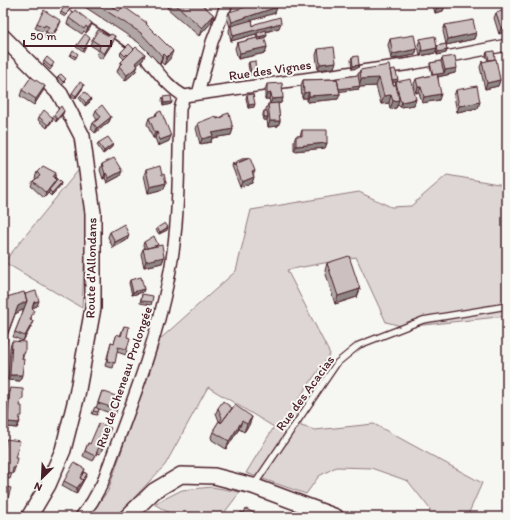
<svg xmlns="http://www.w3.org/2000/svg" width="510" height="520" viewBox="0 0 510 520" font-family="Itim,sans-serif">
  <rect width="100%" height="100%" fill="#f6f6f2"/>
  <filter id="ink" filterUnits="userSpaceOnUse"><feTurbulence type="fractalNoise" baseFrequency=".025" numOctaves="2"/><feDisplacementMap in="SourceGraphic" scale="8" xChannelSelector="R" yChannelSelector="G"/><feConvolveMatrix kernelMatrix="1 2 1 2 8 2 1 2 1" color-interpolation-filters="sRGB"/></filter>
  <g filter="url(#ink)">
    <path fill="#ddd6d5" stroke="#947a80" d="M81,167l5,61 -4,80 -78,-46z
      M447,175l57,10 3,26v105l-102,11 -19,-5 -30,-65 -69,13 43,84 -31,44 2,28 14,4 59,-6 108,59 -15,34h-38l1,-8 -22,-28 -37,-13 -35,-1 -17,9 -13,18 -60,-21 28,-46 -66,-40 -43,78 -49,52h-28l20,-26 51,-151 77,-69 15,-61 108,-18 32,15 20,-1z
      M212,487l28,5 -19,25h-45l-22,-13 28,-14z"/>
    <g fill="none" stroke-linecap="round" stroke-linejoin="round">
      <g stroke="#4a1f2b" stroke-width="8">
        <path id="service" d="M254,485l83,-122 22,-18 64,-25 84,-14"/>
      </g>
      <g stroke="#4a1f2b" stroke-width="14">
        <path id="minor" d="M70,3c21,14 48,28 67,45 16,15 27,37 47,48l227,-32 96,-19
          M198,94l14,-52 15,-39
          M81,517l11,-15 10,-18c24,-67 52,-133 66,-203 12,-56 10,-115 12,-172l4,-13"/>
      </g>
      <g stroke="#4a1f2b" stroke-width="18">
        <path id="secondary" d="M3,37l57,57 22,42 11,77v95l-16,87 -14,55 -15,35 -19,32
          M127,517l27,-26 27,-16 33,1 39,10 83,31"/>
      </g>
      <use href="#service" stroke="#f6f6f2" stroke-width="5.5"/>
      <use href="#minor" stroke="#f6f6f2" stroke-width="11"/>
      <use href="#secondary" stroke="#f6f6f2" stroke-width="15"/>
    </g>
    <path fill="#afa6a5" stroke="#4a1f2b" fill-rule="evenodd" d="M83,3h23l13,8 28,12 -1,2 24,34 -6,6 -3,-3 -1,2 -22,-22 -56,-37z
      M169,3h31l14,12 -3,8 -12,13 -32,-28z
      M433,3h18l-3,5 -3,-2 -2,5 -8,2 -2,-8z
      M71,7l-6,10 -5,-3 1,-2z
      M277,7l-2,6 -23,7 1,6 26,2 -13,4 1,3 -1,2 -9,3 10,7 -2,6 -27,6 -3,-11 2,-5 20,-5 -1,-3v-1l-25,7 -2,-10 1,-4 -3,-9 2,-6z
      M496,13l11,18 -8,3 -5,-16z
      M69,18l23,5 -2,5 -4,5 -2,-2 -2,3 -15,-10z
      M37,23l22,3 -9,14 -6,-3 2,-5 -3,-2 -1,2 -7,-4z
      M445,25l31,8 -2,6 -28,6 1,5 -1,3 -9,2 -1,-4 -1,2 -15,3 -2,-11 2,-6 17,7 9,-2 -3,-13z
      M109,36l4,6 -11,17 -5,-3 1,-6 -8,-5 2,-5z
      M90,38l-7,14 -7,-5 1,-2z
      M390,39l27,10 -2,6 -24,4 -3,-14z
      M134,49l11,5 -2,6 -6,5 -1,6 -11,10 -8,-9 4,-10 3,-3 -4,-4 1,-3z
      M318,49l16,19 -16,2 -2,-15z
      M487,52l8,7 5,21 -2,6 -13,3 -5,-22 2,-5 6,-1 -2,-6z
      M71,54l6,2 -2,3 -5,-3z
      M352,57l6,11 -6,1 -1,-9z
      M442,58l13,15 -17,4 1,23 -17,3 -3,-11 -3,1 -2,-9 2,-5 16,-4 -2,-10v-2l11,-2z
      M44,61l9,5 -3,4 -7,-7z
      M249,62l7,9 -1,3 -5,1 -2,-11z
      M360,70h30l7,12 19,17 -2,6 -14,2 -2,-2 -2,3 -6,1 -1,-6 -8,1 -5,-18 -17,1v2l-20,2 1,3 -2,5 -31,3v-4h-5l-1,-13 2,-5 28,-1 27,-4zM393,82h3l-1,3h-2z
      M58,76l7,6 -3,3 -5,-6z
      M267,84l16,14 -2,5 -3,1 2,17 -2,5 -10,1 -1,-7h-4v-6l1,-3h2v-2l2,-5 2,-1 -1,-4h-4v-9z
      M83,88l-8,11 -4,-3 1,-3z
      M22,90l21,1 -9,14 -14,-9z
      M456,90l22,18 -21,4 -3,-16z
      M247,95l7,12 -6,1 -2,-10z
      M80,96l10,6 -5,4 -6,-8z
      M163,97l9,5 -1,2 -8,2 -1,-6z
      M96,110l15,7 -2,5 -14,11 -4,-4 2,-6 4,-3 -3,-5z
      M156,113l13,28 -11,5 -3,-8h-2l-6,-14 2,-6 6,-2z
      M63,114l-7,8 -3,-4 -1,3 -5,7 -9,-8 1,-3h14l1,-2z
      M223,115l10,14 -2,6 -19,3 -1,4 -11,2 -4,-16 2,-5 24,-6z
      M302,130l25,13 -2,5 -31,3v-10l2,-5h4z
      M98,143l14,4 -9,7 -6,-9z
      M233,163l20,13 1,1 -2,6 -12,4 -8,-21z
      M102,164l18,12 -13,7 -2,-5 -2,1 -3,-9z
      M146,170l16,5 4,8 -2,6 -16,4 -4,-18z
      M37,172l19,1 -1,4 6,6 -1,3 -9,10 -3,-3 -4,5 -13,-12 2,-5 3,-2 -1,-1z
      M157,228l10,2 -8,4 -3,-4z
      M110,232l19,3 -2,5 -14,8 -5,-11z
      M144,242l13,4 7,11 -2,6 -18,4 -3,-13 2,-5h2l-2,-4z
      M327,263l33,26 -3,8 -22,7 -10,-33z
      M130,280l14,9 -1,3 -11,3 -3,-12z
      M25,294l12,12 -5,2 -1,12v7l-8,14 -10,-4 11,-28 -9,5 -8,22 -4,83v-121z
      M142,294l10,8 -1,3 -11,-2z
      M124,326l3,11v12l-1,6 -9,-3 -4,16 -8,-2 6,-24 3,1 3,-9 3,2z
      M12,341l13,11 -3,6 -2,23 -12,-1 2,-33z
      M10,388l10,34 -3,6 -11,-1 2,-33z
      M102,391l15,18 -2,6 -16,-6 -2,6 -5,-1 3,-7 1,1z
      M218,408h14l20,9 -3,8 -5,7 -5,-3 -13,20 -14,-9 -1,-3 3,-8 5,-8 -3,-8z
      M109,434l-9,20 -3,-1 -4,8 -10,-5 5,-13 2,1z
      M6,439l9,19v10l-2,6 -1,-1 -2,6 -7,-1v-25l1,-8z
      M85,469l-1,3 3,2 -1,2 -10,18 -14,-8 2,-5z"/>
    <path fill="#8f8786" stroke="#4a1f2b" d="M446,3l-3,8 -8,2 2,-6z
      M277,7l-2,6 -44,14v-1l-1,1 2,-5z
      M214,15l-3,8 -12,13 3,-8z
      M61,21l-2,5 -9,14 2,-5z
      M92,23l-2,5 -4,5 2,-5z
      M281,23l-2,5 -22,6v-1l-1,1 -25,7 2,-5z
      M507,26v5l-8,3 2,-6z
      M476,33l-2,6 -28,6 2,-6z
      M267,35l-1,2 -9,3 1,-3z
      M115,36l-2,6 -11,17 2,-5z
      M267,47l-2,6 -27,6 2,-6z
      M437,48l-2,5 -15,3 2,-5z
      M417,49l-2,6 -24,4 2,-5z
      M447,50l-1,3 -9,2 1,-3z
      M173,51l-3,8 -6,6 3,-8z
      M145,54l-2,6 -10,9 2,-6z
      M164,54l-3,8 -1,2 2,-8z
      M336,62l-2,6 -16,2 2,-6z
      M359,65l-1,3 -6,1 1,-3z
      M138,66l-2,5 -11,10 2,-6z
      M457,68l-2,5 -23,5 1,-3 11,-2 1,-3z
      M256,71l-1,3 -5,1 1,-3z
      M379,78l-3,8 -17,1v2l-23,3 1,-3 22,-3 2,-7z
      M398,79l-1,3h-6l1,-2z
      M500,80l-2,6 -13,3 2,-6z
      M84,85l-1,3 -8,11 1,-3z
      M45,86l-2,5 -9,14 2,-6z
      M418,87h3l-2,5 -3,1z
      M309,92l-2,6h-5l2,-5z
      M271,93l-2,6h-4l2,-5z
      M340,94l-2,5 -31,3 2,-6z
      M441,94l-2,6 -17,3 2,-6z
      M391,95l-2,8 -8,1 3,-8z
      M283,98l-2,5 -11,1 2,-5z
      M91,99l-1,3 -5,4 1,-3z
      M416,99l-2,6 -14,2 2,-5z
      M399,100l-3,8 -6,1 3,-8z
      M172,102l-1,2 -8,2 1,-3z
      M480,102l-2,6 -21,4 2,-6z
      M255,104l-1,3 -6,1 1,-3z
      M64,111l-1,3 -7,8 1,-3z
      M111,117l-2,5 -14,11 2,-5z
      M264,117h4l-1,3h-4z
      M53,118l-1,3 -5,7 1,-3z
      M270,121h10l-2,5 -10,1z
      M233,129l-2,6 -19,3 -1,4 -11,2 2,-5 10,-6z
      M157,132l-2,6h-2l2,-5z
      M171,136l-2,5 -11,5 2,-6z
      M327,143l-2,5 -31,3 2,-5z
      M113,144l-1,3 -9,7 1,-3z
      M122,171l-2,5 -13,7 2,-5z
      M255,171l-2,5 -1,-4z
      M106,173l-1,5 -2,1 2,-5z
      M254,177l-2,6 -12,4 2,-5z
      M56,180l-2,6 -10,12 2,-5z
      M61,183l-1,3 -9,10 1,-3z
      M166,183l-2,6 -16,4 2,-6z
      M168,227l-1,3 -8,4 1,-2z
      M129,235l-2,5 -14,8 2,-6z
      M164,257l-2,6 -18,4 2,-6z
      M144,289l-1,3 -11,3 1,-3z
      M360,289l-3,8 -22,7 3,-8z
      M27,301l-3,8 -9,5 -10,27 13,-35z
      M39,301l-2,5 -5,2 2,-6z
      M33,321l-2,6 -8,14 2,-5z
      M10,375h12l-2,6 -12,-1z
      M252,417l-3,8 -5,7 3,-8z
      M242,421l-3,8 -13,20 3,-8z
      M8,422l11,1 -2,5 -11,-1z
      M87,474l-1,2 -10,18 1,-6z"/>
    <path fill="#ccc1c0" stroke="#4a1f2b" d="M94,3h12l13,8 4,-5 24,17 -1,1 27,27 -6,6 -3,-3 -2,2 -21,-23z
      M174,3h26l14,12 -12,13z
      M259,3h17l1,4 -45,15 -3,-10z
      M436,3h10l-1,2 -8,2z
      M66,4l5,3 -5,8 -5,-3z
      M507,9v17l-6,2 -5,-15z
      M44,10l17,11 -9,14 -6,-3 3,-5 -4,-2 -1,2 -7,-4z
      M75,10l17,13 -4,5 -2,-2 -2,3 -15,-11z
      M280,17l1,6 -48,13 -2,-10 21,-6 1,6 2,-2z
      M473,20l3,13 -28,6 -3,-14z
      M98,30l11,6 2,-2 4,2 -11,18 -5,-4 1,-5 -8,-5z
      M266,30l1,5 -9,2 -1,-4z
      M85,34l5,4 -6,11 -7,-4z
      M414,35l3,14 -24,5 -3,-15z
      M435,36l2,12 -15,3 -2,-12z
      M257,38l1,2 7,-1 2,8 -27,6 -3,-10z
      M129,44l5,5 -6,6 -1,-1 -2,2 -4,-4z
      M446,44l1,6 -9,2 -1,-6z
      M136,47l9,7 -10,9 3,3 -11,9 -8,-9 3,-3 -1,-1z
      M334,47l2,15 -16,2 -2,-15z
      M73,50l5,4 -2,3 -5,-3z
      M494,51l1,8 -6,1 -2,-8z
      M358,56l1,9 -6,1 -1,-9z
      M455,56l2,12 -12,2 -3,-12z
      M47,57l7,6 -3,4 -7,-6z
      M496,59l4,21 -13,3 -5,-21z
      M255,61l1,10 -5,1 -2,-10z
      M441,61l3,12 -11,2 -3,-12z
      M389,65l4,20h3l3,15 -6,1 -2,-6 -7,1 -5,-18 -18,1 -1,-9z
      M395,69l3,10 -6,1 -2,-10z
      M61,74l5,5 -3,3 -5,-6z
      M437,74l4,20 -17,3 -3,-10h-3l-2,-8z
      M358,75l2,11 -21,3 -2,-10h-6z
      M31,77l14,9 -9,13 -14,-9z
      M337,79l3,15 -31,2v-4l-5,1 -1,-13z
      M411,79l5,20 -14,3 -2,-2 -4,-18z
      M80,82l4,3 -8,11 -4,-3z
      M282,83l1,15 -11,1 -1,-6 -4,1v-10z
      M477,86l3,16 -21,4 -3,-16z
      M85,92l6,7 -5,4 -6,-7z
      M253,94l2,10 -6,1 -2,-10z
      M171,96l1,6 -8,1 -1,-6z
      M278,103l2,18h-10l-2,-17z
      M102,105l9,12 -14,11 -4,-5 8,-6 -5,-7z
      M61,106l3,5 -7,8 -3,-4z
      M44,110l9,8 -5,7 -9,-8z
      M161,111l10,25 -11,4 -3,-8 -2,1 -6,-15 8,-3 -1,-2z
      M264,111h3l1,6h-4z
      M229,113l4,16 -21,4 1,3 -11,3 -4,-16 18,-7 1,3 6,-2v-2z
      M302,130h25v13l-31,3v-10h6z
      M108,137l5,7 -9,7 -6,-8z
      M247,157l1,1 -13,6 -1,2 -1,-3z
      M114,158l8,13 -13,7 -3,-5 -1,1 -3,-10z
      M250,158l5,13 -3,1 2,5 -12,5 -7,-18z
      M43,166l13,7 -3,4 3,3 -10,13 -13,-12 7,-5 -3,-4z
      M160,166l2,9 2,-1 2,9 -16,4 -4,-17z
      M54,177l7,6 -9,10 -3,-3 6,-7 1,-3 -2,-2z
      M165,223l3,4 -8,5 -3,-4z
      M124,224l5,11 -14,7 -5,-10z
      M154,236l4,9 -11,3 -3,-6z
      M162,245l2,12 -18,4 -3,-12z
      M349,256l11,33 -22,7 -11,-33z
      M141,277l3,12 -11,3 -3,-12z
      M36,291l3,10 -5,1 -2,6 2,2 -4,10 3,1 -8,15 -10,-4 12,-31 -2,-7z
      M24,292l3,9 -9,5 -10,26 -5,-1v-33z
      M142,294l11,2 -1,6 -11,-1z
      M124,326l5,1 -2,10 3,1 -3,11 -9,-2 -3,16 -8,-2 4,-19 3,1 3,-9 4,2z
      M3,336h4l-4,83z
      M12,341l13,1v10h-2l-1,7h2l-2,16h-12z
      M10,388l13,1v10h-2l-1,7h2v10h-2l-1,7 -11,-1z
      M102,391l19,7 -4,11 -19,-6z
      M223,401l9,7 -11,15 -1,-1 2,-4 -4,-10z
      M235,405l17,12 -5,7 -5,-3 -13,20 -15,-9v-3l5,-8 2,2z
      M95,407l4,2 -1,3 -5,-1z
      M99,423l12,5 -9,21 -3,-2 -4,9 -10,-5 3,-8 2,1z
      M6,439l14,2 -5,17h2l-2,10h-2l-1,6 -9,-2v-14z
      M74,463l11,6 -5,9 3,2 -6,8 -13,-7z
      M84,472l3,2 -5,8 1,-2 -3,-2z
      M3,486l8,2 -5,16h2l-4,13h-1z
      M246,509l16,8h-23l2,-5 3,1z"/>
  </g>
  <g text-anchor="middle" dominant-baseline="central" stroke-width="4" stroke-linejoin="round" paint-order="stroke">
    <g font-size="13" fill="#4a1f2b" stroke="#f6f6f2">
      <text transform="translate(270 70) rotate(-8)">Rue des Vignes</text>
      <text transform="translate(91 268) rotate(-89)">Route d'Allondans</text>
      <text transform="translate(124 377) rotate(-71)">Rue de Cheneau Prolongée</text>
      <text transform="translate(305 393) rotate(-54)">Rue des Acacias</text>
    </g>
  </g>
  <rect width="510" height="520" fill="none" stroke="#f6f6f2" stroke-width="16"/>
  <rect x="8" y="8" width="494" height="504" fill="none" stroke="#4a1f2b" stroke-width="1.5" filter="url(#ink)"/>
  <g transform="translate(42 478) rotate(204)" stroke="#f6f6f2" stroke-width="3" paint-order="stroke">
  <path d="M0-3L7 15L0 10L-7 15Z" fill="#4a1f2b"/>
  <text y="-6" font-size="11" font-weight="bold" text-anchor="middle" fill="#4a1f2b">N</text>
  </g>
  <path d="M24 40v6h87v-6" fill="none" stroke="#4a1f2b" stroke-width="2"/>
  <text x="30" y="40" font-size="12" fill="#4a1f2b" stroke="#f6f6f2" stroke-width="3" paint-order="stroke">50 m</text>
</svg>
